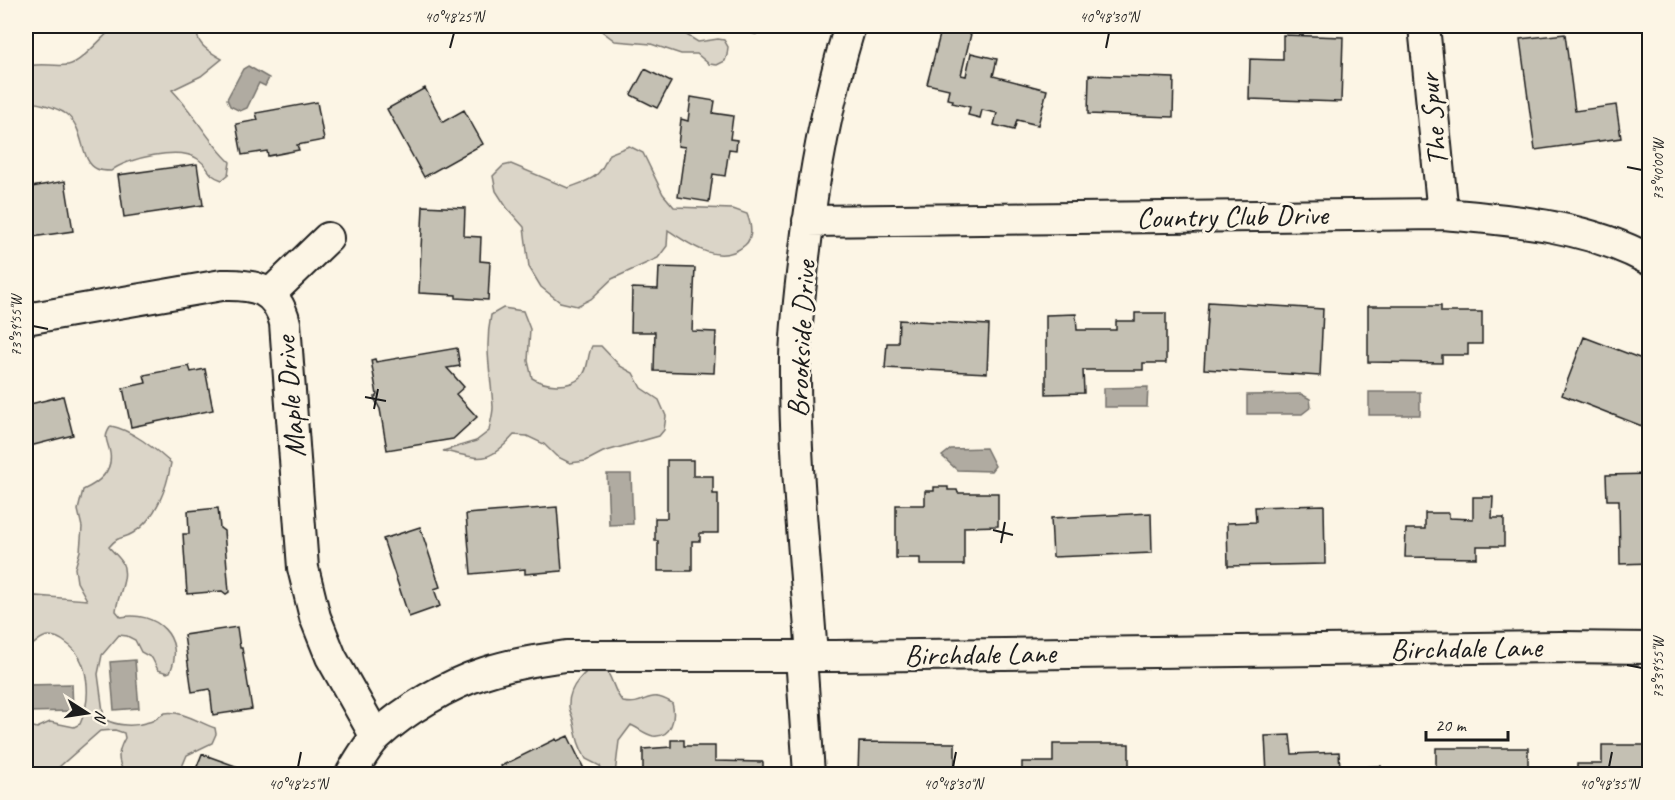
<svg xmlns="http://www.w3.org/2000/svg" width="1675" height="800" viewBox="0 0 1675 800" font-family="Caveat,sans-serif">
  <rect width="100%" height="100%" fill="#fcf5e5"/>
  <filter id="ink" filterUnits="userSpaceOnUse"><feTurbulence type="fractalNoise" baseFrequency=".0167" numOctaves="2"/><feDisplacementMap in="SourceGraphic" scale="12" xChannelSelector="R" yChannelSelector="G"/><feConvolveMatrix kernelMatrix="1 2 1 2 8 2 1 2 1" color-interpolation-filters="sRGB"/></filter>
  <g filter="url(#ink)">
    <path fill="#dbd5c8" stroke="#7c7872" stroke-width="1.5" d="M115,26h81c0,19 11,24 26,33l-21,17 -29,14c22,23 35,50 58,72l-2,13 -6,5c-16,-5 -12,-13 -24,-21 -18,-13 -71,-1 -87,12 -3,0 -10,0 -14,-2 -18,-8 -11,-40 -31,-55 -11,-8 -28,-11 -40,-13v-34c11,-5 28,0 42,-2 13,-2 36,-30 47,-39z
      M595,26h77l26,16 20,-3 6,1 4,7 -1,8 -2,6 -8,4 -8,-1 -12,-10h-16l-30,-10 -36,-3z
      M629,146l14,7 20,41 11,13 59,2 14,5c4,10 7,23 -2,31 -25,22 -55,0 -77,-15l-1,16 -9,12 -46,21 -21,20 -14,7 -17,-4 -19,-15 -12,-20 -5,-40 -17,-19 -11,-17 -3,-15 10,-10 8,-2 57,24c24,-9 31,-9 41,-34z
      M503,308l20,3 7,18 -2,32 4,17c13,8 37,11 49,-1 8,-7 6,-22 11,-31h9l19,20 13,7 8,15 18,12 7,16 -2,14 -5,6 -56,16 -17,9 -16,2 -14,-7 -12,-12 -17,-8 -13,-1c-28,31 -33,23 -71,16l33,-10 13,-10c1,-8 4,-16 4,-24 -2,-33 -9,-58 -2,-92z
      M111,426c19,3 46,24 60,37 -4,25 -15,56 -38,70 -11,7 -13,1 -24,14 4,5 10,10 13,15 8,15 -5,34 -6,49l5,6c35,-7 65,21 49,55l-3,1 -9,-3 -6,-12 -11,-6 -6,-12 -8,-4 -8,-1 -17,20 -4,19 6,45c13,7 30,8 45,3 6,-1 11,-7 16,-9 16,-3 35,10 50,15l1,6 -4,9 -25,12 -8,19h-54c-8,-13 -8,-22 0,-36l-1,-5 -9,-3 -15,1 -49,43h-25v-49l11,3 13,-6 24,5 6,-3c12,-25 10,-65 -14,-81 -5,-4 -12,-7 -17,-7 -10,0 -14,10 -23,12v-50l10,-2 51,4 -10,-18 -2,-14 5,-17 2,-24 -4,-17 5,-20c15,-7 30,-19 27,-37 -2,-13 -8,-14 1,-27z
      M601,663c13,14 11,27 22,39 24,5 24,-15 49,1 4,14 0,35 -19,33 -7,-1 -15,-8 -22,-11l-12,16 -4,33h-12l-3,-8 -14,-7c-9,-16 -9,-22 -13,-40 -1,-4 -4,-9 -4,-13 -1,-20 16,-36 32,-43z"/>
    <path fill="#b0aba1" stroke="#75726c" stroke-width="1.5" d="M248,66l21,12 -4,8 -6,-3 -12,25 -7,3 -10,-5 -3,-7 16,-30z
      M1148,387l-1,20h-43v-19z
      M1369,392h51v23h-51z
      M1301,394l9,5 1,8 -9,7h-55v-19z
      M986,448l9,18 -4,5 -34,-1 -15,-14 9,-7z
      M607,474h24l2,50 -24,1z
      M135,660l4,48 -25,2 -4,-48z
      M72,684l1,27 -47,1v-27z"/>
    <path fill="#c4c0b3" stroke="#1c1c1c" stroke-width="1.5" d="M718,26h40l-2,8z
      M942,27l29,7 -10,41 5,1 5,-23 26,6 -4,17 54,14 -9,35 -21,-5 -3,10 -20,-5 3,-12 -15,-3 -2,8 -12,-3 2,-8 -18,-4 1,-3 -6,-1 2,-10 -22,-5z
      M1565,34l10,77 41,-6 5,33 -86,12 -15,-111z
      M1283,35l60,2 -2,65 -92,-3 1,-40 33,1z
      M645,69l26,13 -14,26 -26,-13z
      M1089,75l85,3 -1,39 -85,-3z
      M425,88l18,34 21,-12 19,34 -59,33 -37,-68z
      M691,97l24,4 -2,12 20,3 -3,23 7,1 -1,10 -7,-1 -4,27 -12,-2 -4,28 -31,-5 7,-50 -7,-1 3,-27 7,2z
      M317,102l7,38 -27,5 2,5 -31,6 -1,-5 -25,4 -6,-31 22,-4 -2,-7z
      M197,164l6,41 -79,12 -6,-42z
      M65,181l8,50 -47,7v-50z
      M423,206l42,2 -1,28 17,1 -1,24 10,1 -2,38 -32,-2v-3l-37,-2z
      M659,267l36,1 -3,63 24,1 -2,41 -60,-2 1,-39h-24l1,-44 26,1z
      M1208,302l115,7 -3,67 -116,-7z
      M1368,306h73v6h41v32h-14v11h-26v8l-74,-1z
      M1135,313h31v50h-23v7h-60l1,23 -38,1v-79l30,-1 1,16h39v-9h19z
      M899,320l90,5 -2,48 -102,-5 2,-25h11z
      M1584,337l66,25v59l-3,7 -85,-33z
      M457,348l3,18 -13,2 17,19 -8,7 21,23 -24,22 -66,11 -7,-41 -6,-11 3,-3 -6,-35 4,-1 1,3z
      M189,366l2,6 14,-3 8,41 -82,17 -8,-39 23,-5 -2,-8z
      M63,396l10,39 -47,12v-42z
      M667,460h26v16h20v18h5v39h-18v8h-8v30h-34v-30h-3v-23h12z
      M1650,474v89l-30,1 -1,-64h-12l-1,-25z
      M934,487h14v3h9l1,3h40v33l-34,1v38h-44v-7h-24v-53h29v-14h9z
      M1473,497h20l-1,21h12v28h-27v12l-72,-1 1,-28h19v-16h24v5l24,1z
      M1324,505l1,59 -97,2 -1,-43 29,-1 -1,-15z
      M557,507l5,64 -37,3v-5l-54,5 -5,-60z
      M218,508l2,20 4,3 5,61 -3,2 -4,-3 -35,3 -4,-60h6l-1,-23z
      M1151,513l1,40 -99,4 -2,-39z
      M420,527l20,60 -6,2 6,17 -31,11 -26,-78z
      M237,627l3,21h2l10,61 -39,6 -3,-26 -18,3 -8,-57z
      M1290,735l2,19 47,-2 1,16 41,-2 1,8h-115l-2,-38z
      M568,736l17,35 -6,3h-87l10,-5 -1,-3 55,-27 1,2z
      M671,740h13v6h31v15l48,1v12h-120v-25l28,-2z
      M859,742l96,1v31h-97z
      M1053,744h76v30h-107v-12h31z
      M1602,745h47l1,29h-73v-10h25z
      M1436,748h92v26h-92z
      M202,754l39,14 -2,6h-45z"/>
    <g fill="none" stroke-linecap="round" stroke-linejoin="round">
      <g stroke="#1c1c1c" stroke-width="34">
        <path id="minor" d="M1424,26l19,188
          M808,221l635,-7c70,6 143,11 207,46
          M270,294l58,-56
          M26,319l196,-34c32,-1 55,3 63,38l18,245 12,49 16,40 45,80
          M801,656l8,118
          M812,656c-7,-99 -18,-199 -17,-299 1,-33 5,-67 9,-100 9,-78 23,-156 46,-231
          M351,774c7,-12 16,-28 26,-38 26,-25 72,-52 107,-63 27,-9 54,-13 82,-17h268l727,-9 89,1"/>
      </g>
      <use href="#minor" stroke="#fcf5e5" stroke-width="30"/>
    </g>
  </g>
  <path fill="none" stroke="#1c1c1c" stroke-width="2" d="M450,48l4,-15M1106,48l3,-15M1627,167l15,3M33,326l15,3M365,397l21,4M374,409l4,-20M993,530l20,5M1001,543l4,-21M1627,665l15,3M298,767l3,-15M953,767l3,-15M1609,767l3,-15"/>
  <g text-anchor="middle" dominant-baseline="central" stroke-width="6" stroke-linejoin="round" paint-order="stroke">
    <g font-size="30" fill="#1c1c1c" stroke="#fcf5e5">
      <text transform="translate(1433 120) rotate(-96)">The Spur</text>
      <text transform="translate(1232 216) rotate(-1)">Country Club Drive</text>
      <text transform="translate(801 339) rotate(-87)">Brookside Drive</text>
      <text transform="translate(290 397) rotate(-95)">Maple Drive</text>
      <text transform="translate(1466 648) rotate(-1)">Birchdale Lane</text>
      <text transform="translate(980 654) rotate(-1)">Birchdale Lane</text>
    </g>
  </g>
  <rect width="1675" height="800" fill="none" stroke="#fcf5e5" stroke-width="66"/>
  <g transform="translate(87 713) rotate(102)" stroke="#fcf5e5" stroke-width="4.5" paint-order="stroke">
  <path d="M0-4.5L10 22L0 15L-10 22Z" fill="#1c1c1c"/>
  <text y="-9" font-size="16" font-weight="bold" text-anchor="middle" fill="#1c1c1c">N</text>
  </g>
  <path d="M1426 731v9h82v-9" fill="none" stroke="#1c1c1c" stroke-width="3"/>
  <text x="1435" y="731" font-size="18" fill="#1c1c1c" stroke="#fcf5e5" stroke-width="4.5" paint-order="stroke">20 m</text>
  <rect x="33" y="33" width="1609" height="734" fill="none" stroke="#1c1c1c" stroke-width="2"/>
  <g font-size="15" text-anchor="middle" fill="#1c1c1c">
    <text x="454" y="22">40°48'25"N</text>
    <text x="1109" y="22">40°48'30"N</text>
    <text transform="translate(1658 170) rotate(-90)" y="5">73°40'00"W</text>
    <text transform="translate(16 326) rotate(-90)" y="5">73°39'55"W</text>
    <text transform="translate(1658 668) rotate(-90)" y="5">73°39'55"W</text>
    <text x="298" y="789">40°48'25"N</text>
    <text x="953" y="789">40°48'30"N</text>
    <text x="1609" y="789">40°48'35"N</text>
  </g>
</svg>
